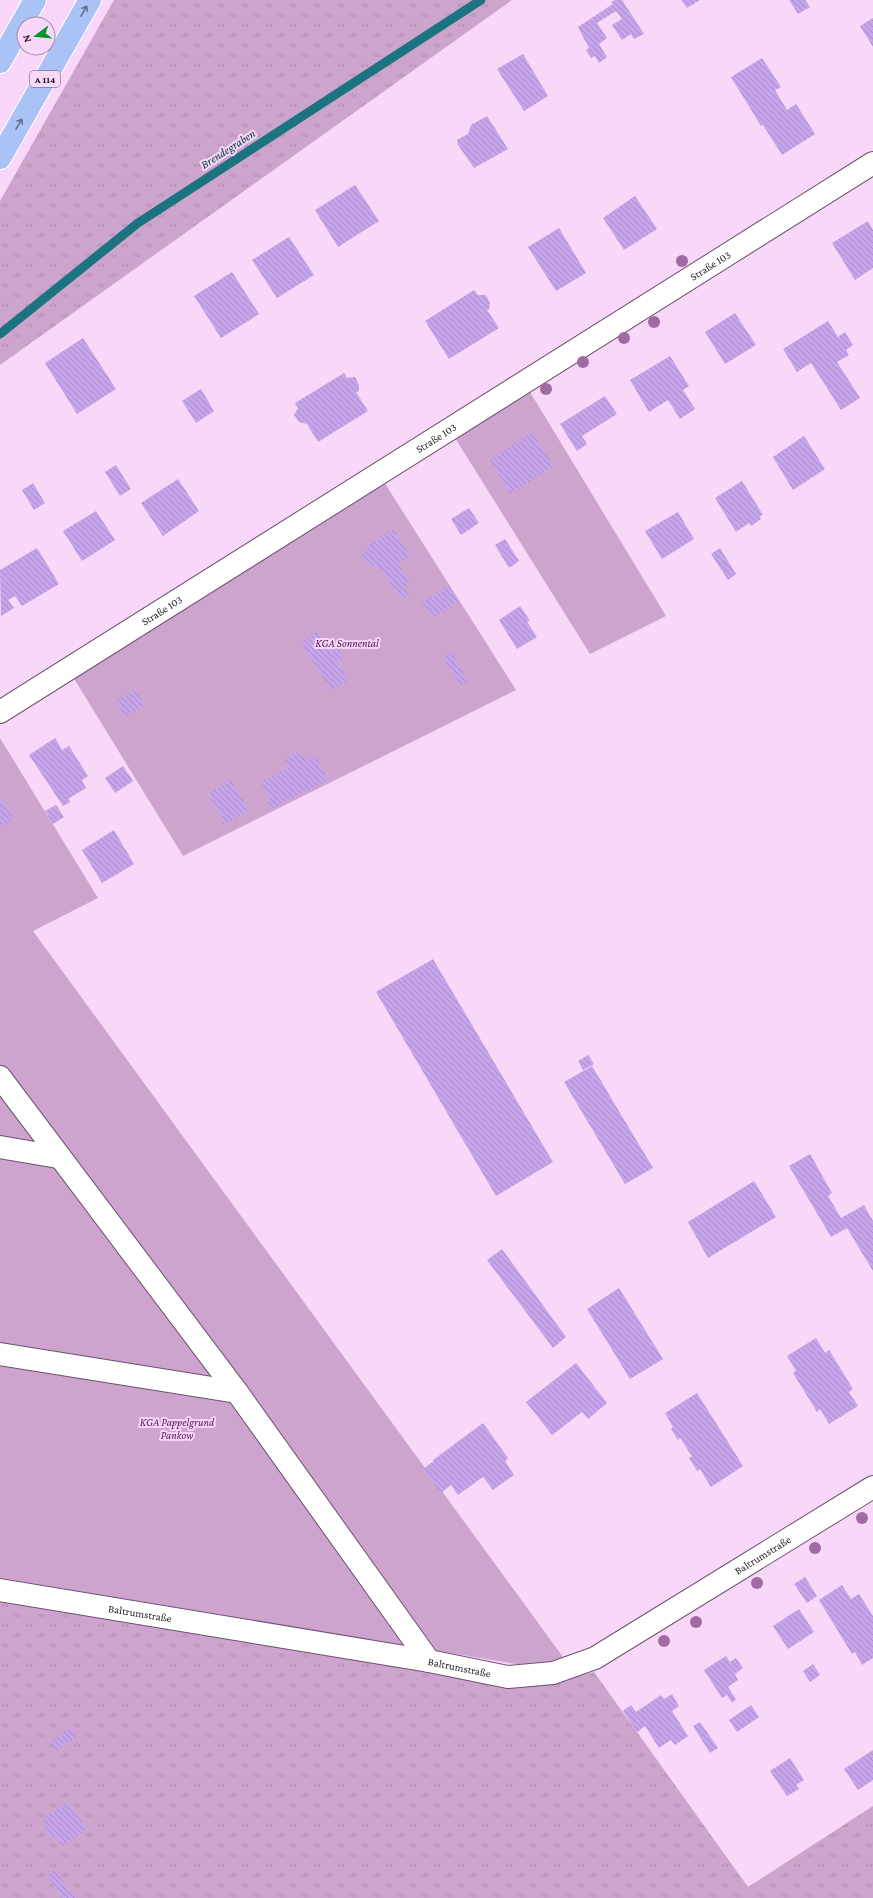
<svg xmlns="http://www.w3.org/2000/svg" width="873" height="1898" viewBox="0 0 873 1898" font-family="'Crimson Pro',serif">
  <defs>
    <pattern id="grass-tufts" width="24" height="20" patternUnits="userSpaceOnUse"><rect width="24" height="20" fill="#cda4ce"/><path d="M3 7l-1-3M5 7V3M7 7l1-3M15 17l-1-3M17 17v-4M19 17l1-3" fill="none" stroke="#b08cb1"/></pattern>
    <pattern id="building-back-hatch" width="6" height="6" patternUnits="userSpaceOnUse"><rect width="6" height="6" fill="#c5a4ea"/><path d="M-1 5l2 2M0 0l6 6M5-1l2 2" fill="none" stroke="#a98cc9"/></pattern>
  </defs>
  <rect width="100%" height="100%" fill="#f8d7f9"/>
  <path fill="url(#grass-tufts)" d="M114,0h398l-512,365v-164z
    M0,1599l428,73 79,16 46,-5 41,-11 154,215 125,-81v92h-873z"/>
  <path fill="#cda4ce" d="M530,392l136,224 -76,38 -135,-216z
    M384,482l132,208 -333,166 -110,-179z
    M0,738l98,160 -65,33 530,726 -29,10 -534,-89z"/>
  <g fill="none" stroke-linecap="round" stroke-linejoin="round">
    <path stroke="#1b7480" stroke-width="9" d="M0,334l138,-111 343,-223"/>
  </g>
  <path fill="url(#building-back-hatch)" d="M615,0h7l22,34 -10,5 -3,-5 -9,6 -10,-15 10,-6 -6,-8 -19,12 10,15 -8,6 8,13 -8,6 -4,-7 -4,2 -5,-8 3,-2 -11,-21 35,-23 -2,-2z
    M681,0h19l-13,8z
    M789,0h16l5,7 -12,7z
    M873,18v29l-13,-21z
    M523,54l25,42 -24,15 -27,-42z
    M762,58l19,29 -6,3 12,20 9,-6 19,30 -33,21 -19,-30 -2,1 -30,-49z
    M487,116l21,33 -34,19 -16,-23 -1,-5 11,-6 3,-9z
    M355,185l24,36 -41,26 -23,-37z
    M635,196l22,33 -33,21 -21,-32z
    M868,221l5,9v38l-18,12 -23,-37z
    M559,228l27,45 -30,18 -28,-44z
    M289,237l25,38 -37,23 -25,-38z
    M232,272l27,42 -38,24 -27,-42z
    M474,290l4,5h8l4,8 -1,6 -2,1 12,18 -50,31 -24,-38z
    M735,313l21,32 -31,19 -20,-32z
    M828,321l10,16 7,-5 8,13 -7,5 3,5 -12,7 23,36 -19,12 -30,-47 -14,9 -14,-23z
    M83,338l33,51 -39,25 -32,-51z
    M670,356l19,30 -6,4 12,19 -15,10 -12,-19 -19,12 -19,-32z
    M344,373l3,5 8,-1 4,8v6l-3,1 12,19 -50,31 -11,-18 -8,-2 -5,-7 4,-7 -3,-5z
    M201,389l13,22 -18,12 -14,-22z
    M605,396l12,18 -35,22 5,8 -10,7 -17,-27z
    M532,432l22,34 -43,28 -21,-34z
    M804,436l21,33 -32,21 -20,-33z
    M116,465l15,24 -11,7 -15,-24z
    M178,479l21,32 -36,25 -22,-33z
    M742,481l21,34 -3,1 1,3 -10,7 -2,-3 -13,9 -21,-34z
    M33,483l12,20 -11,7 -12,-20z
    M469,508l10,15 -18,12 -10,-16z
    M96,511l19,29 -33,21 -19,-30z
    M678,512l16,27 -32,20 -17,-28z
    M393,529l17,27 -12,8 12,19 -6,4 5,8 -8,4 -22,-33 -3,2 -2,-4 -5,3 -8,-13 7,-5 -1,-3z
    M505,539l14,22 -10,7 -14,-23z
    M37,548l22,36 -37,22 -7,-10 -7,4 6,8 -13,8 -1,-46z
    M720,548l16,26 -8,6 -17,-26z
    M449,586l10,16 -27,16 -10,-16z
    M520,606l10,15 -3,1 10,15 -20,12 -18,-29z
    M318,631l13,21 7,-4 5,9 -6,4 11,19 -17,11 -30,-49z
    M451,652l17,30 -8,4 -17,-30z
    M135,689l10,16 -19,12 -10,-16z
    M55,738l7,12 7,-4 19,30 -6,4 4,8 -18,11 2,3 -7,4 -34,-51z
    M299,751l6,10 10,-5 13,24 -57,29 -3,-7 3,-1 -10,-19 28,-14 -5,-9z
    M123,766l10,15 -18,12 -10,-15z
    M230,780l19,30 -25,15 -3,-4 3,-2 -16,-25z
    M2,800l12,19 -14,9v-27z
    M56,805l8,12 -11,7 -8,-13z
    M114,830l20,34 -32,19 -20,-33z
    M433,959l120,203 -57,34 -120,-204z
    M588,1055l6,9 -11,6 -5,-9z
    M592,1066l61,102 -28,16 -61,-102z
    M810,1154l22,39 -4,3 13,22 23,-13 9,16v50l-26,-43 -16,9 -42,-71z
    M754,1181l22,36 -68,41 -20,-36z
    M502,1249l64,88 -13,11 -66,-88z
    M619,1288l44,71 -33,20 -43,-70z
    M816,1338l9,15 4,-3 24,39 -4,3 9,14 -29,18 -9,-15 -3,3 -24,-39 3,-2 -9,-15z
    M576,1363l31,40 -19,16 -6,-7 -30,23 -26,-33z
    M697,1393l46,73 -32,21 -11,-18 -3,2 -8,-13 3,-2 -12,-18 -2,2 -7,-11 2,-2 -8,-14z
    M483,1423l25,35 -3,3 9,14 -21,15 -10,-13 -25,18 -7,-10 -10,8 -18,-24 11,-8 -1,-1z
    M805,1577l12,19 -10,7 -13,-19z
    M842,1585l9,14 8,-5 14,22v42l-11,7 -7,-13 -3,2 -33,-54z
    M799,1609l15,23 -26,17 -15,-23z
    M726,1656l4,6 6,-4 7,10 -8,6 3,6 -10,7 8,12 -4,4 -5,-8 -5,3 -18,-28z
    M813,1664l7,11 -10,7 -7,-11z
    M672,1694l7,12 -7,5 16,25 -13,9 -4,-5 -12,8 -14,-22 -8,6 -14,-21 8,-6 5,7 25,-17 3,4z
    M751,1705l8,12 -22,15 -8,-12z
    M700,1722l18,26 -8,5 -17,-27z
    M70,1728l6,9 -19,13 -6,-8z
    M873,1750v30l-15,10 -14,-21z
    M790,1758l14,22 -8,5 3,4 -12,7 -17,-25z
    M68,1802l19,27 -24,17 -8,-10 -4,3 -8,-10 5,-3 -5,-7z
    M55,1870l20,28h-13l-15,-22z"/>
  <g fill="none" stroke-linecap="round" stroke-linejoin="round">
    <g stroke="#6d516e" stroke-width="24">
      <g id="minor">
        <path id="s1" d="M0,712l873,-549"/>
        <path d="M0,1077l237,315 192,269"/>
        <path d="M0,1147l58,10"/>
        <path d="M0,1354l237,38"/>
        <path id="s2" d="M0,1590l429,71 79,16 45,-4 42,-15 278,-171"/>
      </g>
    </g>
    <g stroke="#fff" stroke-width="24">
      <path id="highway" d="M0,62l35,-62
        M0,158l90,-158"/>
    </g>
    <use href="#minor" stroke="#fff" stroke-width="22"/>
    <use href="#highway" stroke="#abc2f6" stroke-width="22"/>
  </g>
  <g fill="#9f6ba2">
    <circle cx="682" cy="261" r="6"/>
    <circle cx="654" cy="322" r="6"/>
    <circle cx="624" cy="338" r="6"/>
    <circle cx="583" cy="362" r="6"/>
    <circle cx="546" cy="389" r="6"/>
    <circle cx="862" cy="1518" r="6"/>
    <circle cx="815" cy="1548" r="6"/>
    <circle cx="757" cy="1583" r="6"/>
    <circle cx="696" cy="1622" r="6"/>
    <circle cx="664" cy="1641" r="6"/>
  </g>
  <defs><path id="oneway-shaft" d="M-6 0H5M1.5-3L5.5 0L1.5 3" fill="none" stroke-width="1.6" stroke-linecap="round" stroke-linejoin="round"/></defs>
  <g stroke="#676d8d">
    <use href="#oneway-shaft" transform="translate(84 11) rotate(-60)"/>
    <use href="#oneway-shaft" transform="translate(19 124) rotate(-60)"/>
  </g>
  <g text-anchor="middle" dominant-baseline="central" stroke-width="4" stroke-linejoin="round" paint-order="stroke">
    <rect fill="#f8d7f9" stroke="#635164" stroke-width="1" x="30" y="71" width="30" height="16" rx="3"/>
    <g font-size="10" font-weight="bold" fill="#231824">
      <text x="45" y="79">A 114</text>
    </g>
    <g font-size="11" fill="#231824" stroke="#f8d7f9">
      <text stroke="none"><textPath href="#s1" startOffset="839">Straße 103</textPath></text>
      <text stroke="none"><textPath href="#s1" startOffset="515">Straße 103</textPath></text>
      <text stroke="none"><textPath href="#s1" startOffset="191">Straße 103</textPath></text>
      <text stroke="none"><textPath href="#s2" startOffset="802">Baltrumstraße</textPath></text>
      <text stroke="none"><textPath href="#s2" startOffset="142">Baltrumstraße</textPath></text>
      <text stroke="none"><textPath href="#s2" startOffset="466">Baltrumstraße</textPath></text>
    </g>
    <g font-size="11" font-style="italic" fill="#57125b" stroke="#f8d7f9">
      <text x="347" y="643">KGA Sonnental</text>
      <text x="177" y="1422">KGA Pappelgrund<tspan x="177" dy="13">Pankow</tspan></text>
    </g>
    <g font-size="12" font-style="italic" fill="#00373c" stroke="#f8d7f9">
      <text transform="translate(228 149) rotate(-33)">Brendegraben</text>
    </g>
  </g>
  <g transform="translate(36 36) rotate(254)"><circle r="19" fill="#f8d7f9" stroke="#a38ba4"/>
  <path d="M0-3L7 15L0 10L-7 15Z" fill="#01952c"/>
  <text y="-6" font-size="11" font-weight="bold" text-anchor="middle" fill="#231824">N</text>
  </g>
</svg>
